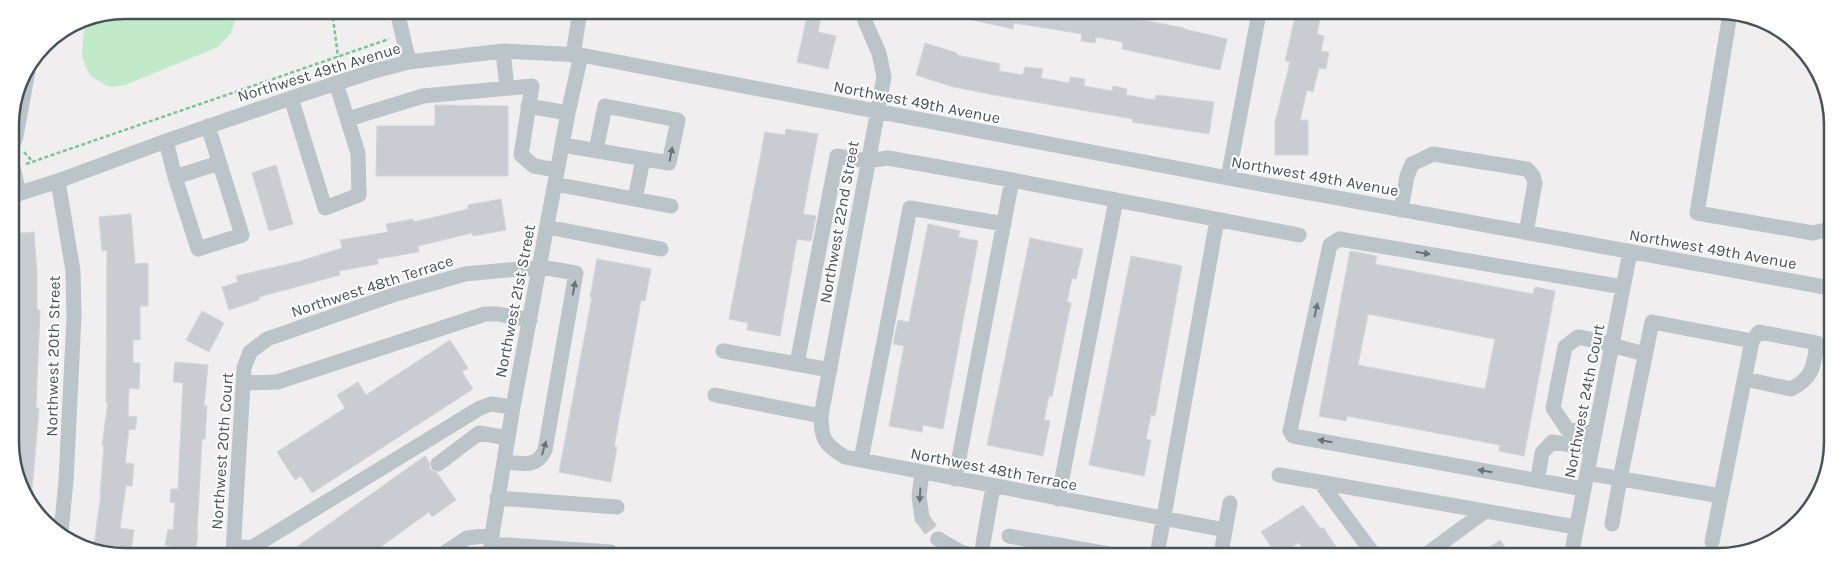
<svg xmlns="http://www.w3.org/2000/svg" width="1843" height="567" viewBox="0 0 1843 567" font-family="Karla,sans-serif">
  <rect width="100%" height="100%" fill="#f0eeee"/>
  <path fill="#c0eaca" d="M125,10h106l4,10 -4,13 -13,14 -93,38 -13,2 -7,-2 -14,-9 -5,-8 -4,-13 3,-37z"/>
  <path fill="#c9ccd0" stroke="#d2d5d9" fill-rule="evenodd" d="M808,12h14l-4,20 18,4 -8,33 -31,-7z
    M960,12h141l83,16v1l43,10 -7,31 -98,-21 1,-7 -27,-5 -1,6 -14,-2 1,-7 -68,-11 -1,6 -54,-12z
    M1296,13h25l-4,21 7,2 -3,15 8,1 -3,17 -7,-1 -6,24 -6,-2 -7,30h8v35h-33v-33l15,-60 -5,-1z
    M925,43l32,10v2l43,9 -1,7 24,4 2,-8 18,2 -2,9 28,5 1,-6 15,2 -1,7 28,5 1,-5 14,3 -1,6 29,5 1,-5 58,7 -5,32 -77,-12 1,-3 -144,-25 -39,-8 -34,-11z
    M435,105l73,1v70h-132l1,-50h58z
    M786,129l32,5 -15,80 13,2 -5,25 -14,-2 -17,97 -33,-6 1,-7 -19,-4 36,-187 20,3z
    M276,165l17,59 -24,7 -17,-58z
    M501,199l5,31 -33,6 -1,-3 -54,13 1,6 -42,7 1,5 -39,7 1,4 -81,22v3l-30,10 -7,-23 16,-5 -2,-6 61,-14 45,-14 -2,-8 48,-8 -2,-8 27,-5 1,3 54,-13v-4z
    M131,214l4,50 13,-1v43h-8v34h-7v23h7l-1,26 -10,-1 -1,28 9,1 -2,13 -6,-1 -4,34 9,1 -2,22h-6l-6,42 14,2 -3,20 -37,-5 7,-51h-1l4,-48 -2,-1 6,-43h-2l1,-152 -5,1 -3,-34z
    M928,224l32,7 -2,6 20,4 -35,188 -20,-4 -1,7 -33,-6 15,-80 -11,-2 5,-24 11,2z
    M34,232l3,40v38h3l-4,98h3l-8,95 -19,-39v-77l3,-61v-33h2l-2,-25h-4v-34z
    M1030,238l53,11 -7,30 -4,-1 -5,24 4,1 -19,94 -3,-1 -5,24 6,1 -7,35 -56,-11z
    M1350,251l27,5 -2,8 158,30 2,-7 20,4 -31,165 -25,-5 1,-6 -153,-29 -1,5 -27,-5zM1368,314l127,25 -10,50 -127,-24z
    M1131,256l51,10 -27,150 -4,-1 -5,24 5,1 -7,36 -55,-11z
    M597,259l54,10 -6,32 -4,-1 -27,147h3l-6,35 -52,-10 33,-175h-2z
    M202,311l22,12 -15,29 -23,-12z
    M450,340l18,28 -6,4 11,17 -161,104 -11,-17 -6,4 -18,-28 68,-44 -8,-13 21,-13 8,13z
    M175,362l33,3 -4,41h3l-2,33h-3l-5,95h1l-3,19h-23l1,-6 -8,-2 3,-16 5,1 2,-27 -5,-1 1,-13h7l5,-106 -10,-1z
    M425,456l4,6 1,7 7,4 19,27 -24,17 -3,-5 -58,42 -83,-1z
    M1303,505l18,24 2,-2 19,29h-34l-9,-13 -22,12 -16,-23z
    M1500,540l11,16h-35z"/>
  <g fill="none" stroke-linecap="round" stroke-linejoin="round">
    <path stroke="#c6c7c9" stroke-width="15" stroke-dasharray="15 8" stroke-linecap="butt" d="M922,518l16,21"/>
    <path stroke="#7bc497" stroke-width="2.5" stroke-dasharray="4 2.5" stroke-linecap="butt" d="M334,11l-1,7 5,39
      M24,152l9,10
      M26,164l363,-125"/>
    <path stroke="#bac4c9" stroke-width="15" d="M397,11l12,51
      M864,12l1,9 14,32 5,24 -63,339c0,23 4,29 24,41l380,73
      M1730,14l-33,199 116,20 17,-4
      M503,51l4,37
      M573,55l7,-44
      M291,98l34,110 34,-13 -1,-42 -22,-70
      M528,106l40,7
      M348,119l75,-23 109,-10 -11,69 13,11 23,4
      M166,141l9,36 23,72 44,-14 -34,-109
      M563,145l106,18 9,-43 -73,-14 -9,44
      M10,152l6,-16 13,-70
      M10,154l9,40
      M175,177l44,-14
      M1228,178l31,-165
      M58,181l15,90 1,46 -8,164 -5,51
      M555,184l116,22
      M11,196l47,-15 108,-40 125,-43 83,-27 35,-9 94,-11 78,4 647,123 602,110
      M635,199l8,-40
      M1401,210l6,-34 5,-12 21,-10 94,15 6,7 2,7 -9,50
      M547,227l114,22
      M723,351l74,13 40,-208 30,5 21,-3 124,22 287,55
      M797,364l33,6
      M1745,379l46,10c22,-11 23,-23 26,-46l-58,-11 -7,9
      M243,383l34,-1 208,-68h13l32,6
      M715,395l106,21
      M1595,434l-28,-5 -14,-21 12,-61 13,-10c23,4 45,12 67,17
      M861,460l49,-252 94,16
      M438,464l41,-31 29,5
      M1539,471l3,-18 10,-11 40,6
      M1587,473l134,23 31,-155 -100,-19 -32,157 -8,45
      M1279,475l297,52
      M955,479l57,-299
      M1320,482l55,74
      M1584,489l-291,-53 -3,-5 40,-186 9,-6 284,48
      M497,498l120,9
      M1058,499l58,-299
      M922,518l-3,-22 3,-23
      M1009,536l105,19
      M938,539l23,13 11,3
      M1712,542l9,-46
      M491,544l120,8
      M234,546l17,2 229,-140 11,-4 22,3
      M1222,548l8,-45
      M233,553l11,-185 6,-16 17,-13 129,-45 69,-20 75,-7 36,6 -31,177c-9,19 -23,13 -40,12
      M443,554l24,-16 25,-3
      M490,554l2,-19 21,-128 55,-294 13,-58
      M981,555l12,-68
      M1157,555l60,-335
      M1424,556l60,-44
      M1571,556l59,-304"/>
  </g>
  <defs><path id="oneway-solid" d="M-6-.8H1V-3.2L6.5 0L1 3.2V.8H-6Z" transform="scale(1.25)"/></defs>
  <g fill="#6a757b">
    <use href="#oneway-solid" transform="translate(671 154) rotate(-79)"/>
    <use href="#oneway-solid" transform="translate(1423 253) rotate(10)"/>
    <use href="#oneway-solid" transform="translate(574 288) rotate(-80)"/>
    <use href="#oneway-solid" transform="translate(1316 310) rotate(-78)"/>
    <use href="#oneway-solid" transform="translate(1325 441) rotate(-170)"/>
    <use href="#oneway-solid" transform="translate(544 448) rotate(-74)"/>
    <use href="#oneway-solid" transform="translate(1485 471) rotate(-170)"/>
    <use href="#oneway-solid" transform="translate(920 495) rotate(93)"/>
  </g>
  <g text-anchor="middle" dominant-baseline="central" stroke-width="4" stroke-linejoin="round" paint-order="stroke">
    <g font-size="16" fill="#485359" stroke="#fff">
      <text transform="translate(319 72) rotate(-17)">Northwest 49th Avenue</text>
      <text transform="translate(917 102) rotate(11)">Northwest 49th Avenue</text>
      <text transform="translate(1315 176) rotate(10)">Northwest 49th Avenue</text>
      <text transform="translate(839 222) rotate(-80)">Northwest 22nd Street</text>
      <text transform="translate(1713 249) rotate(10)">Northwest 49th Avenue</text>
      <text transform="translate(372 286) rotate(-18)">Northwest 48th Terrace</text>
      <text transform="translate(515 301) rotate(-79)">Northwest 21st Street</text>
      <text transform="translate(53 356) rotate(-89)">Northwest 20th Street</text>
      <text transform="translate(1584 401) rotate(-79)">Northwest 24th Court</text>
      <text transform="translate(222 451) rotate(-86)">Northwest 20th Court</text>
      <text transform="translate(994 469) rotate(11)">Northwest 48th Terrace</text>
    </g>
  </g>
  <path d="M0 0H1843V567H0ZM125 19H1718A106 106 0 0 1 1824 125V442A106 106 0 0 1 1718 548H125A106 106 0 0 1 19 442V125A106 106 0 0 1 125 19Z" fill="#fff" fill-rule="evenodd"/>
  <path fill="none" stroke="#485359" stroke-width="2.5" d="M125 19H1718A106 106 0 0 1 1824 125V442A106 106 0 0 1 1718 548H125A106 106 0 0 1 19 442V125A106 106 0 0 1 125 19Z"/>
</svg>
